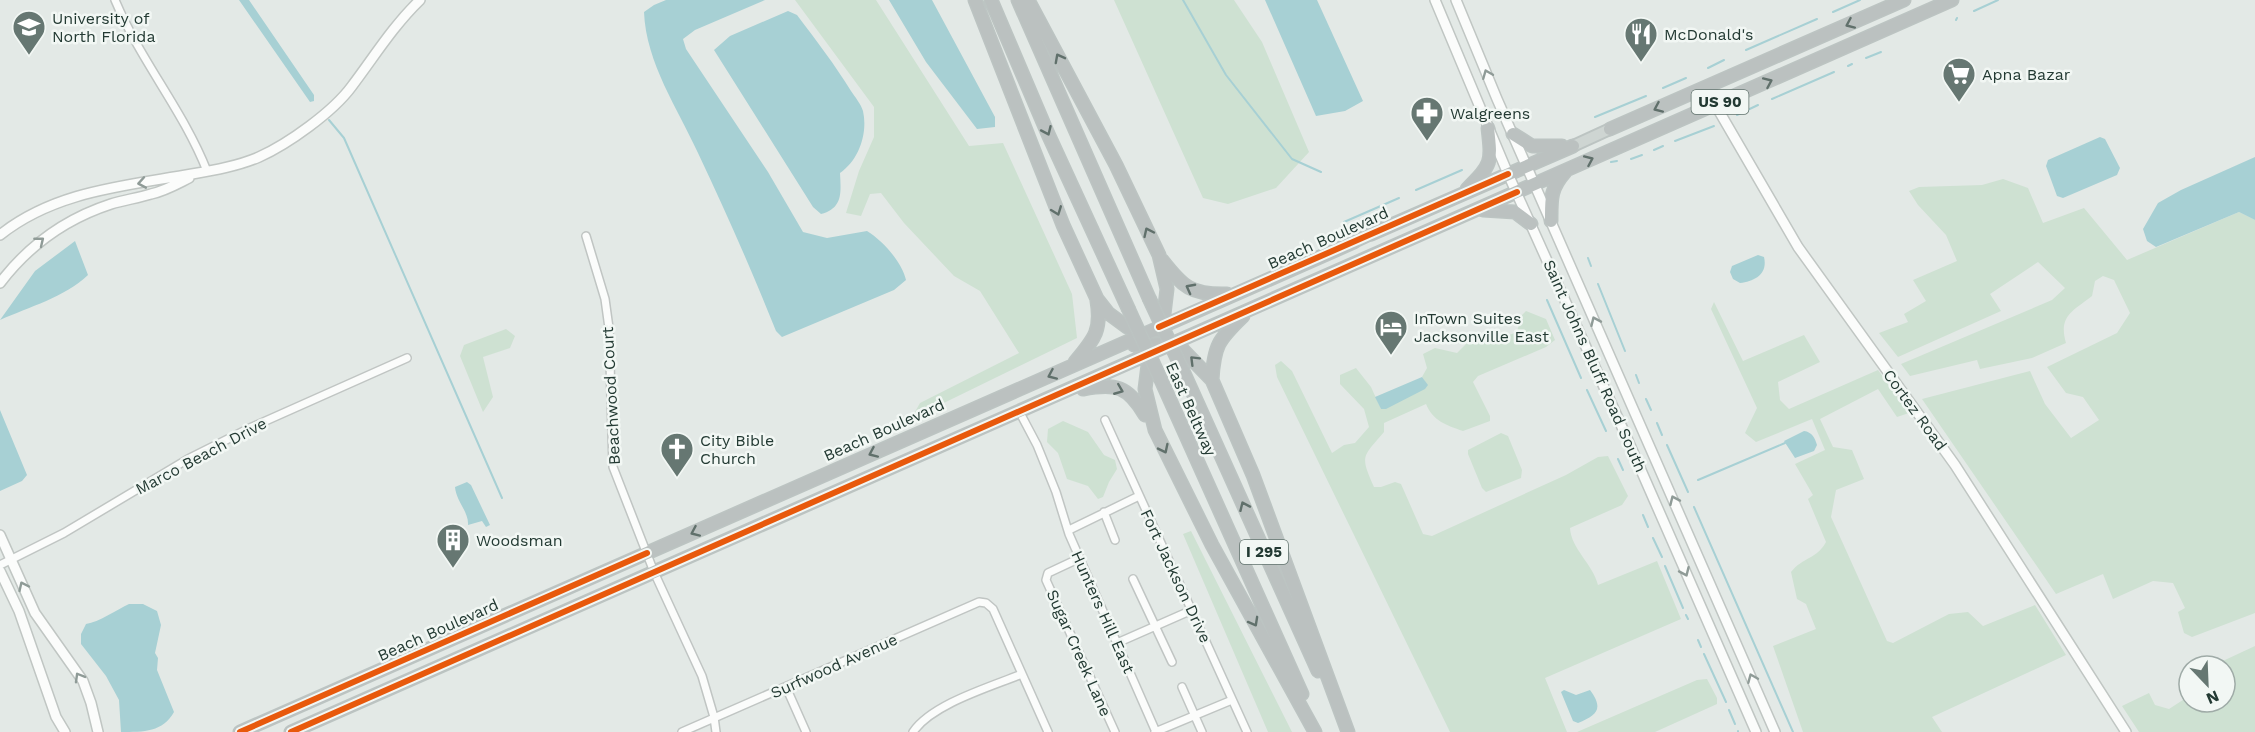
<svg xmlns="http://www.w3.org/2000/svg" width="2255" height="732" viewBox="0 0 2255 732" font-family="'Work Sans',sans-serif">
  <rect width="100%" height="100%" fill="#e3e9e6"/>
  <path fill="#cee1d2" d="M795,0h81l93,146 34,-3 69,151 5,44 -166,81 9,-16 99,-50 -39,-62 -26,-15 -50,-53 -23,-30 -11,1 -9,22 -15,-3 13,-42 15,-34v-30z
    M1114,0h120l28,42 47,110 -33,36 -48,16 -25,-6z
    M2003,179l25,9 15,35 41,-15 43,52 112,-48 16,8v393l-63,24 -8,-4 -6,-21 7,-4 -12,-25 -20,-2 -40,18 -10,-25 -47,20 -134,-195 108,-28 15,33 26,34 28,-18 -16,-23 -17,-4 -19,-26 70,-34 13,-20 -16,-33 -11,-4 -8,5 -3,15c-19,15 -34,20 -26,47l-34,15 -52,11 -3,-9 -67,16 -9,-12 151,-64 13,-12 -27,-26 -48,32 11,17 -103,46 -19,-24 29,-11 -4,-8 22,-13 -13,-21 44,-19 -11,-26 -28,-30 -9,-14 10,-4 63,-2z
    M1714,302l29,59 61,-26 16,27 -42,20 2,18 9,9 89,-39 31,43 -12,4 -19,-28 -58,30 13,28 19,3 12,29 -28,11 -5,27 56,124 6,2 56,-29 19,-2 15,14 52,-21 31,50 -134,62 10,15h-139l-30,-86 43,-17 -10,-25 -9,-5 -6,-27c12,-15 26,-13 35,-30l-18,-43 5,-4 -18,-31 30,-14 -13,-31 -56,23 -11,-9 12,-25 -46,-99z
    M1526,311l20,8 9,21 -9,7 -68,29 -5,6 17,34v5l-27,10c-17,-6 -30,-10 -37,-27l-42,19v9c-22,26 -24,23 -10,55h7l14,-5 6,2 22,50 9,2 134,-61 32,-18 10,-1 20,40 -6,9 -52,23c1,21 23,36 28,57l59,-24 24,58 -136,59 22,54h-117l-173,-355 -2,-12 6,-4 11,10 40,82 12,-8 11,-2 14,-16 -5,-18 -24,-25v-9l16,-7 15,19 10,22 46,-24 -5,-8 5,-9 -4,-14 12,-6 22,5 14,-14h28l18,-7 4,-16z
    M506,329l9,7 -5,12 -27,9 10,40 -10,15 -23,-56 4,-11z
    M1063,421l25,11 16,23 11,5 2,9 -8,13 -6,15 -5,2 -10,-13 -21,-7 -9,-26 -11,-11 1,-13z
    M1501,433l7,3 14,34 -1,8 -35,14 -4,-4 -14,-34v-4z
    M1191,531l101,201h-24l-85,-198z
    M2255,646v86h-116l-17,-26 27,-13 6,12 14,4 20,-13v6h36v-36h-13z
    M1707,679l10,19v6l-62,28h-78l120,-52z"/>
  <path fill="#a7d0d4" d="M239,0h10l65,95v6l-4,1z
    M666,0h99l-70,30 -12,9 3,10 82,123 35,60 24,6 40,-7c16,10 35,31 39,49l-12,10 -112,47 -6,-6c-24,-60 -50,-119 -78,-178 -20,-44 -52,-90 -54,-141l10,-7z
    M889,0h43l63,117v10l-18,2 -51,-67z
    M1265,0h52l46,101 -18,10 -29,5z
    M788,11l9,4c19,25 38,50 54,76 4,6 10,13 12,20 5,22 -4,49 -23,62 1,20 3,35 -19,41l-8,-7 -99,-157 16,-14z
    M2100,137l5,2 15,29 -3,7 -54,23 -6,-2 -11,-30 2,-6z
    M2255,157v63l-16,-8 -83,35 -9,-6 -4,-12 15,-26 23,-13z
    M75,241l13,34c-23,22 -59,32 -88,45l35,-49z
    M1758,255l6,2c4,17 -9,24 -24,26l-7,-4 -3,-7 2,-6z
    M1422,377l6,8 -3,4 -39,20h-5l-6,-12z
    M0,410l27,65 -5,6 -22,10z
    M1804,431c8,1 11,7 13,14l-3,6 -19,7 -11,-17z
    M467,482l4,3 19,40 -4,2 -4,-6 -14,4c1,-13 -12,-24 -13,-38z
    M129,604h14l14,7 4,14 -6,28 3,5 -1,12 17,42c-11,20 -30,20 -53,20l-2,-32 -13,-24 -25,-32v-10l5,-10c13,-2 30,-14 43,-20z
    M1564,690l12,5 14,-5c14,19 7,25 -12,33l-5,-2 -12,-29z"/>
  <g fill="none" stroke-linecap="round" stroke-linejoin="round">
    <path stroke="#a7d0d4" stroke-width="2" d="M1183,0l43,75 66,84 29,13
      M1974,11l24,-11
      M1833,12l27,-12
      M1956,20l1,-2
      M1746,50l71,-31
      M1866,58l15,-6
      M1848,66l4,-2
      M1708,68l16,-8
      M1663,88l23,-10
      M1772,99l62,-27
      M1737,115l21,-10
      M1595,117l51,-21
      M329,120l15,18 158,360
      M1675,141l39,-15
      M1654,150l9,-4
      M1631,159l11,-4
      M1611,162l6,-1
      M1416,190l46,-20
      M1344,222l55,-24
      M1588,258l3,8
      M1598,284l27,67
      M1547,300l34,78
      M1636,375l3,8
      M1587,390l19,41
      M1646,399l5,11
      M1657,423l5,12
      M1667,445l21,47
      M1618,459l5,11
      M1698,480l87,-37
      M1694,507l99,225
      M1643,515l5,12
      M1653,538l9,19
      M1665,566l18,42
      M1686,615l2,4
      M1698,640l3,7
      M1704,654l22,48
      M1729,710l6,14
      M1738,731v1"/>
    <g stroke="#c0c5c3" stroke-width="10">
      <path id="street" d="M115,0c26,62 68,110 92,171
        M586,236l19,63 4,29 4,139 41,105 48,104 12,41 2,15
        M1019,411l18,34 19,47 13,42 87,198
        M1105,420l142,312
        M1104,512l11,28
        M1069,530l70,-34
        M1080,558l-32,15 -2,7 69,152
        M0,565l64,-32 124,-74 64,-32 155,-69
        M1133,579l39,83
        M1117,643l75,-33
        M786,687l20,45
        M1182,687l20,45
        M682,732l297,-130 7,1 7,6 55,123
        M913,732c19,-28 77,-45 109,-58
        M1155,732l77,-32"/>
    </g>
    <g stroke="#c0c6c3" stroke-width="12">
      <path id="secondary" d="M1435,0l73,174 118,262 130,296
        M1456,0l41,99 278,633
        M1705,87l93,160 157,218 171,267
        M0,235c55,-44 125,-49 192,-61 23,-4 46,-8 67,-17 29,-13 74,-45 93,-71 22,-29 41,-60 68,-86
        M0,283c29,-38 65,-64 111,-79 13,-4 27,-6 40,-10 14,-3 26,-10 38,-16
        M0,535l35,78 48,68 8,22 7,29
        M0,571l19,40 37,106 9,15"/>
    </g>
    <g stroke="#bcc4c2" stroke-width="14">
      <path id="primary" d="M1573,146l37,-17
        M1354,242l17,-8"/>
    </g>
    <g stroke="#bcc4c2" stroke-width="15">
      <path id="highway" d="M975,0l88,225 34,74 11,14 19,14 18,8
        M991,0l57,134 80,174
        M1018,0l131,298
        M1028,0l88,165 43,90 8,34 -3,25 -7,16
        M1610,129l294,-129
        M1513,134l19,12h30
        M1467,189c25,-25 25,-26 21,-61
        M1483,210l32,2 16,12
        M1551,221c0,-22 -1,-32 14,-49
        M1371,234l202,-88
        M1162,260c21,27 29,35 65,34
        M1134,345l39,-1 9,5 30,31 41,95 95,257
        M1152,352l-4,13 -3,24 10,41 57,115 103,187
        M1075,362c19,-23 27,-31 22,-61
        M1183,371l135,300
        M1161,380l141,314
        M1212,380c2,-34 6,-40 31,-64
        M1083,389c33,-6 45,-3 62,26
        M240,732l1114,-490
        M291,732l1661,-732"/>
    </g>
    <use href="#street" stroke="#fbfcfb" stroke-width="7"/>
    <use href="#secondary" stroke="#fbfcfb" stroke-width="9"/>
    <use href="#primary" stroke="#ced5d2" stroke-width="10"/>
    <use href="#highway" stroke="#bbc1c0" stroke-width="12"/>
    <g stroke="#bcc4c2" stroke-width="15" stroke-linecap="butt">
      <path id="highway-bridge" d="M1149,298l34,73
        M1128,308l33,72"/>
    </g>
    <use href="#highway-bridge" stroke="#bbc1c0" stroke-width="12"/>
    <g stroke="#f2f7f4" stroke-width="10">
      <path id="cycleway" d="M1159,327l349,-153
        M240,732l407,-179
        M291,732l1226,-540"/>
    </g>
    <use href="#cycleway" stroke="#e8590c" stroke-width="6"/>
  </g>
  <defs><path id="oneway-chevron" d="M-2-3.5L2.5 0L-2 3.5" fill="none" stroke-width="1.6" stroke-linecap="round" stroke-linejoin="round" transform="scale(1.5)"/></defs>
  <g stroke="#60706b">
    <use href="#oneway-chevron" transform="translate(1850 24) rotate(156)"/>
    <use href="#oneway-chevron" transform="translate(1059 58) rotate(-118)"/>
    <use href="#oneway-chevron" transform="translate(1768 82) rotate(-24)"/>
    <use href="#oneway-chevron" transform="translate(1658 108) rotate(156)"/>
    <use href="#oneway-chevron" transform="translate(1047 131) rotate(66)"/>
    <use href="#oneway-chevron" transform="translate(1589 160) rotate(-24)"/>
    <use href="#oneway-chevron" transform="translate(1057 211) rotate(69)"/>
    <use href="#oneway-chevron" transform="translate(1148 232) rotate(-115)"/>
    <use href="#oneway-chevron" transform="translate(1190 288) rotate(-152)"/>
    <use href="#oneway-chevron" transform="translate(1194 360) rotate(-135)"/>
    <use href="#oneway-chevron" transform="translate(1052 375) rotate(156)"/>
    <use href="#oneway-chevron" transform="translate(1119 390) rotate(22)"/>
    <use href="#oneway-chevron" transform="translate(1164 449) rotate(64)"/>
    <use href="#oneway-chevron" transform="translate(873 453) rotate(156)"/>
    <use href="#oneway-chevron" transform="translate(1244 506) rotate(-114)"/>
    <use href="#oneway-chevron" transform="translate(695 532) rotate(156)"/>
    <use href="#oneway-chevron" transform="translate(1254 622) rotate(61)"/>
  </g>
  <g stroke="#8f9b97">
    <use href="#oneway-chevron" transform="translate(1487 74) rotate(-112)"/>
    <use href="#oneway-chevron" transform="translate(142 183) rotate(170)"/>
    <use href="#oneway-chevron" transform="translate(40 241) rotate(-39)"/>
    <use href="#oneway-chevron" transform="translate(1595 321) rotate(-114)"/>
    <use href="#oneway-chevron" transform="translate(1674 500) rotate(-114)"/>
    <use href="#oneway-chevron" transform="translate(1685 572) rotate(66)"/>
    <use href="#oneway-chevron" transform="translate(23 586) rotate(-115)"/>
    <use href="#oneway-chevron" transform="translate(79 677) rotate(-120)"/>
    <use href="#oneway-chevron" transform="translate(1752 678) rotate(-113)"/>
  </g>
  <defs>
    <g id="university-pin" transform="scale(1.725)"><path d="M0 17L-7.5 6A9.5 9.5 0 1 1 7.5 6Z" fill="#667772" stroke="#f2f7f4"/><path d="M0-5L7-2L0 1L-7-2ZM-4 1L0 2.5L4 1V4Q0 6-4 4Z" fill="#fff"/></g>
    <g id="restaurant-pin" transform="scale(1.725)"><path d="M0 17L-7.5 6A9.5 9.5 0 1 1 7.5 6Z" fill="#667772" stroke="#f2f7f4"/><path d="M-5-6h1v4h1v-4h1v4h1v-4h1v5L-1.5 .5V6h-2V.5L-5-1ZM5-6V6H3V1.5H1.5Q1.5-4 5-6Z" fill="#fff"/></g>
    <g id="supermarket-pin" transform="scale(1.725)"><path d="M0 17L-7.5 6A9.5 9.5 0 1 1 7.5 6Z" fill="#667772" stroke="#f2f7f4"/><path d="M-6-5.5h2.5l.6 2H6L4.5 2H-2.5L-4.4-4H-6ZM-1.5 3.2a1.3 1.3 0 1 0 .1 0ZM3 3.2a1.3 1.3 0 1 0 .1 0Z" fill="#fff"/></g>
    <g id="pharmacy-pin" transform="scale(1.725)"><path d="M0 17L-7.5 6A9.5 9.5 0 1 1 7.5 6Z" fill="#667772" stroke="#f2f7f4"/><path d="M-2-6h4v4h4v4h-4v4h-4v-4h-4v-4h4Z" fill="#fff"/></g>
    <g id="hotel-pin" transform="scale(1.725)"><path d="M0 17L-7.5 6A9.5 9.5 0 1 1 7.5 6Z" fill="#667772" stroke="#f2f7f4"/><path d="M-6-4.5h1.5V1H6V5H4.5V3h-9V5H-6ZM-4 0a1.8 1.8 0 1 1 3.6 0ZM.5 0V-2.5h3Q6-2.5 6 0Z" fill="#fff"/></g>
    <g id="church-pin" transform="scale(1.725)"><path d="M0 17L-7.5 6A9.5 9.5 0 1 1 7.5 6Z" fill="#667772" stroke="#f2f7f4"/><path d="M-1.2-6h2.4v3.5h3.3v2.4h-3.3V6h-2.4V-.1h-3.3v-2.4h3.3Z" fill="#fff"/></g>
    <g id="building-pin" transform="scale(1.725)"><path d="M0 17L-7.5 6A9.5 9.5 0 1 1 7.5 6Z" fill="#667772" stroke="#f2f7f4"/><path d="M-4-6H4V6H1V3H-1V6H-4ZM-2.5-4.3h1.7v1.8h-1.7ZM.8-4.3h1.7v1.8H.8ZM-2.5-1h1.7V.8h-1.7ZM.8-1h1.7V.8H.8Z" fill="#fff"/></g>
  </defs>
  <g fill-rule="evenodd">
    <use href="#university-pin" x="29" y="27"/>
    <use href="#restaurant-pin" x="1641" y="34"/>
    <use href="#supermarket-pin" x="1959" y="74"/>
    <use href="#pharmacy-pin" x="1427" y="113"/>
    <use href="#hotel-pin" x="1391" y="327"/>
    <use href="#church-pin" x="677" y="449"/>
    <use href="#building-pin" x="453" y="540"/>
  </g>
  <g text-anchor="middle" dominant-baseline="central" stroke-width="5" stroke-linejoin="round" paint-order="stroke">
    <g fill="#f2f7f4" stroke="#61736d" stroke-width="1.5">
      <rect x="1691.5" y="90" width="57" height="24" rx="4.5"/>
      <rect x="1240" y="540" width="48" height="24" rx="4.5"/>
    </g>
    <g font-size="15" font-weight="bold" fill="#233a33">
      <text x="1720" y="102">US 90</text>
      <text x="1264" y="552">I 295</text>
    </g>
    <g font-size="16" fill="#233a33" stroke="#f2f7f4" text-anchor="start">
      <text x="52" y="18">University of<tspan x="52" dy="18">North Florida</tspan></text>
      <text x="1664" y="34">McDonald's</text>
      <text x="1982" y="74">Apna Bazar</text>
      <text x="1450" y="113">Walgreens</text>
      <text x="1414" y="318">InTown Suites<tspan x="1414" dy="18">Jacksonville East</tspan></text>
      <text x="700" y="440">City Bible<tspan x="700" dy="18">Church</tspan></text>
      <text x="476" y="540">Woodsman</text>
    </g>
    <g font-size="16" fill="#233a33" stroke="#f2f7f4">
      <text transform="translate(1328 238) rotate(-24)">Beach Boulevard</text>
      <text transform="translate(1595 366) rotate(66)">Saint Johns Bluff Road South</text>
      <text transform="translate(611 396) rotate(-93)">Beachwood Court</text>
      <text transform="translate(1191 409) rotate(66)">East Beltway</text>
      <text transform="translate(1915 410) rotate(54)">Cortez Road</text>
      <text transform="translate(884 430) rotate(-24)">Beach Boulevard</text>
      <text transform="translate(201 456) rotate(-28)">Marco Beach Drive</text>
      <text transform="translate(1176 576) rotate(65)">Fort Jackson Drive</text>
      <text transform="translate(1103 612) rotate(66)">Hunters Hill East</text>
      <text transform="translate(438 630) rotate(-24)">Beach Boulevard</text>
      <text transform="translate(1079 653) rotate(66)">Sugar Creek Lane</text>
      <text transform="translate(834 666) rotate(-24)">Surfwood Avenue</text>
    </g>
  </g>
  <g transform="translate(2207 684) rotate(157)"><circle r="28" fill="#f2f7f4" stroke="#9faba7" stroke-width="1.5"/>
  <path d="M0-4.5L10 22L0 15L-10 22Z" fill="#667772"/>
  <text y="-9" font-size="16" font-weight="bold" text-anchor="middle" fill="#233a33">N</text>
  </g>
</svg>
